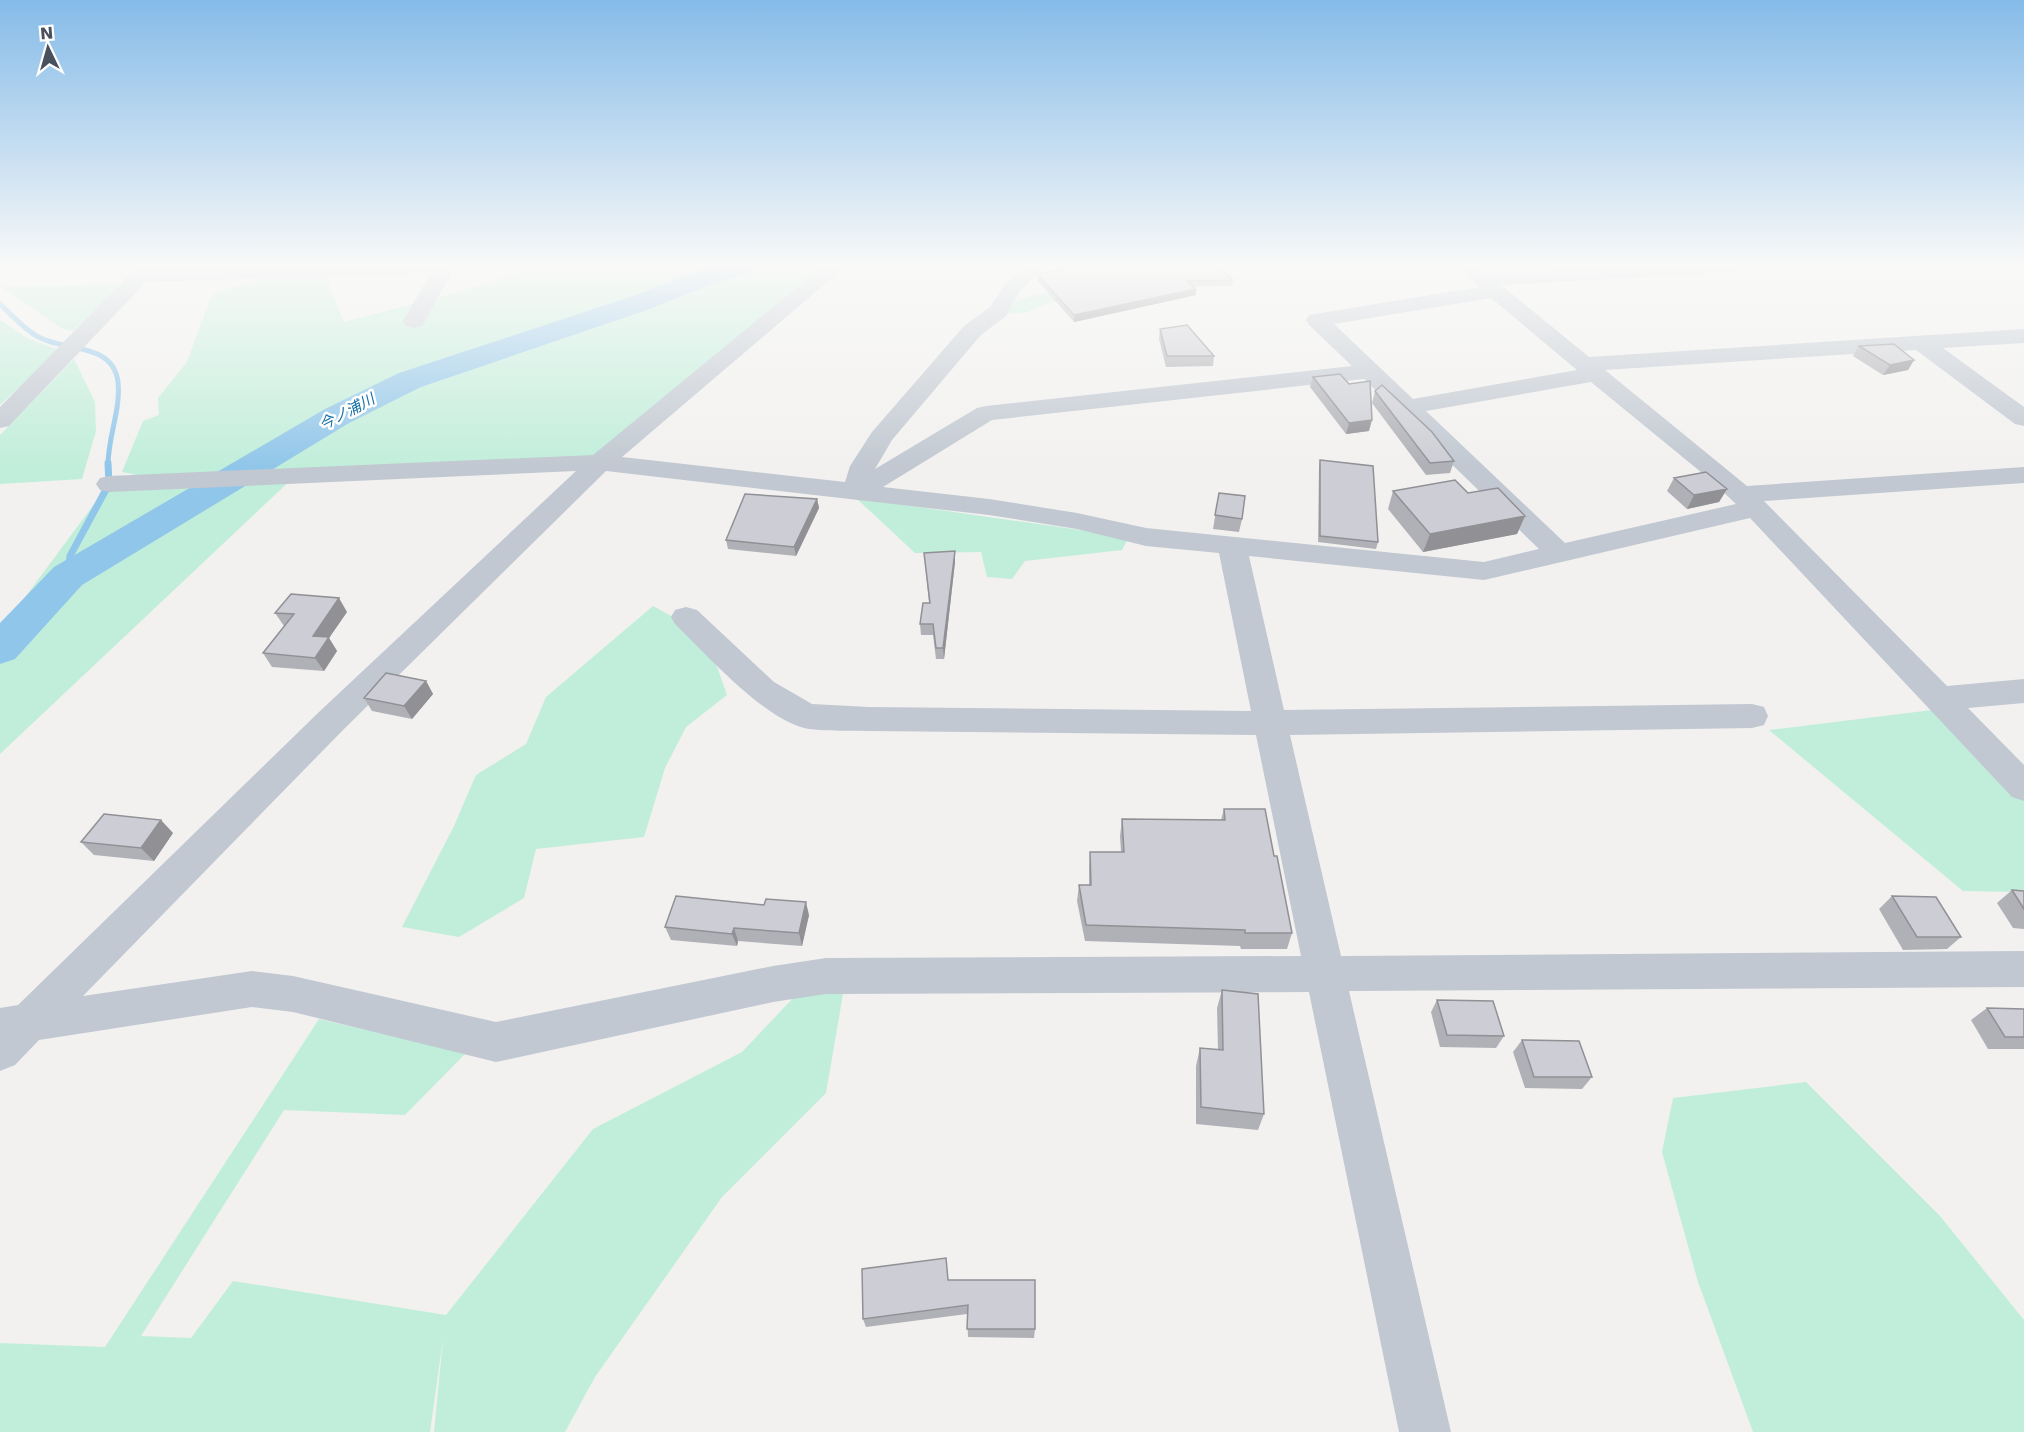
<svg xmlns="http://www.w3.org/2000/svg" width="2024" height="1432" viewBox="0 0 2024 1432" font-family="'DejaVu Sans','Noto Sans JP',sans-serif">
  <rect width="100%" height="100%" fill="#f2f1f0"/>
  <path fill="#c1eeda" d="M531,266h295l-226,196 -305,14 -295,278v-123l109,-147 58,-3 -45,-9 21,-51 16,-6 -1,-17 29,-36 25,-68 68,-22 50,2 -1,13 15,35 107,-28 73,-23z
    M1118,279l-6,12 -59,11 -26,10 -33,3c20,-23 93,-30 124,-36z
    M122,284l-49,47 -10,-2 -62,-42z
    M0,320l27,18 32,12 -59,55z
    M74,359l21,43 1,29 -14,48 -82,5v-49z
    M856,498l273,39 -7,13 -97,11 -13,18 -25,-2 -6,-25 -66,1z
    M653,606l53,29 21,60 -41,32 -21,41 -21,69 -108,12 -12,49 -65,39 -57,-10 52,-101 22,-51 50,-31 20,-47z
    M1940,709l84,78v105l-61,-1 -194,-161z
    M844,988l-18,105 -104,104 -127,180 -30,55h-131l9,-93 -13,93h-430v-89l105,4 214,-328 147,34 -61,62 -121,-5 -143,226 50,2 42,-57 213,34 147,-186 149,-77 53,-56z
    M1806,1082l134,134 84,104v112h-271l-55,-150 -36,-130 11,-54z"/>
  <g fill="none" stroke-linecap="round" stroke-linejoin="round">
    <path stroke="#90c6e9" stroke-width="5" d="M0,304c11,10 22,23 35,31 26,17 78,6 83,47 3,28 -10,54 -10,83"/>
    <path stroke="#90c6e9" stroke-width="7" d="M68,576l2,-20 39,-72 -1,-21"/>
    <path fill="#90c6e9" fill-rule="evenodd" d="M712,266h46l-4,6 -42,12 -65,26 -226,77 -72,36 -267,162 -67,74 -15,5v-41l54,-56 271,-158 74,-36 228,-75z"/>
    <path fill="#c1c8d1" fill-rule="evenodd" d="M138,266h22l-2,3 87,-3h210l-30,55 -3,5 -8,2 -8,-2 -3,-5 28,-48 -285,9 -137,144 -9,2v-21z
      M823,266h23l-224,191 223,25 5,-16 22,-34 92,-106 26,-19 15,-23 18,-18h22l-25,25 -14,25 -26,20 -88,104 -17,29 102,-61 9,-2 366,-40 -43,-41 -3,-5 3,-5 170,-28 -20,-21h22l8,7 129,-7h129l-3,4 -7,2 -236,13 88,72 435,-28v14l-81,5 81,59v19l-9,-2 -99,-74 -311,20 142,116 277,-19v16l-260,18 183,185 77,-7v24l-56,5 56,57v36l-12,-4 -262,-279 -266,62 -235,-24 35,154 468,-6 12,3 4,9 -4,9 -12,3 -462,7 51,221 683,-5v36l-675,4 102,441h-52l-90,-440 -483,2 -53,8 -277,60 -203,-50 -41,-5 -213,33 -24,25 -15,6v-63l18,-3 301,-293 257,-241 -467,21 -9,-2 -4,-6 4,-6 9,-2 484,-21zM1491,298l86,72 -164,29 -79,-75zM1364,379l175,170 -55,13 -338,-34 -69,-15 -88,-14 -106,-12 109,-67zM1591,382l116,95 29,27 -171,39 -139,-132zM606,471l383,44 88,14 69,17 73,7 32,158 -382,-4 -57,-3 -38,-22 -77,-72 -11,-3 -11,3 -4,7 4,7c31,30 88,94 129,104 20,4 44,2 65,3l387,4 45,221 -475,2 -53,8 -277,56 -203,-46 -41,-5 -169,25 260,-266z"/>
  </g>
  <path fill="#b0b1b7" d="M1053,266h165l15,14 -1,6h-38l2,3v6l-122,27 -37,-42v-6l20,-3z
    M1160,329l54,27 -1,10 -47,1 -7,-28z
    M1859,346l55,14 -6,10 -25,5 -30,-19z
    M1313,377l56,54 -23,3 -36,-47z
    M1375,391l79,70 -4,12 -24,2 -54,-72z
    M1320,460l58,82 -2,7 -58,-7 1,-75z
    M1674,478l53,11 -8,13 -32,7 -20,-18z
    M1393,491l75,2 57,23 -8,18 -94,18 -35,-43z
    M1219,493l23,26 -3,13 -26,-3z
    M817,499l2,9 -23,48 -68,-7 -2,-9z
    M955,551v11l-11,97h-8l-3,-24h-12l-1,-11 9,-21 -5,-50z
    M347,612l-18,26 8,13 -13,20 -52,-4 -9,-14 21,-27 -9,-13z
    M426,681l7,13 -21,25 -40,-8 -8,-13z
    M1224,809l50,47 18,77 -5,16h-46l-1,-3 -155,-5 -8,-40 2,-16h10v-17l1,-16h31l-1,-16 2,-17 99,1z
    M173,833l-19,28 -60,-6 -13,-13z
    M2012,890l12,1v38l-11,-1 -16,-25z
    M1892,896l69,41 -14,12 -44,1 -24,-41z
    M809,915l-7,31 -64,-5 -1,5 -66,-6 -6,-13z
    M1222,990l42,124 -6,16 -62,-6v-58l4,-18 18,2 -1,-42z
    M1437,1000l67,36 -8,12 -56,-1 -9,-35z
    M1987,1008l37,1v40h-36l-17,-29z
    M1522,1040l70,37 -10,12 -57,-1 -12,-36z
    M948,1280l87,49 -1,9 -66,-1 -1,-23 -101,13 -3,-8z"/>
  <path fill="#909095" d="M1196,289v6l-122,27v-7z
    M1914,360l-6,10 -25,5 7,-10z
    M1372,420l-3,11 -23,3 3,-11z
    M1727,489l-8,13 -32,7 7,-14z
    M817,499l2,9 -23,48 -2,-9z
    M1525,516l-8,18 -94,18 7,-18z
    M955,551v11l-11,97 -1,-11z
    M339,598l8,14 -18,26 8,13 -13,20 -9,-13 -2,-22z
    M426,681l7,13 -21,25 -8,-13z
    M161,820l12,13 -19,28 -13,-13z
    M806,902l3,13 -7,31 -3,-13z
    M734,928l4,13 -1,5 -5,-12z"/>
  <path fill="#cdced5" stroke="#909095" stroke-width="1.5" d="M1059,266h159l15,14 -46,1 9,8 -122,26 -37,-41 25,-4z
    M1187,325l27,31h-47l-7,-27z
    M1894,344l20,16 -24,5 -31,-19z
    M1340,374l9,10 21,-3 2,39 -23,3 -36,-46z
    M1382,385l50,47 22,29 -24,2 -55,-72z
    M1320,460l53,6 5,76 -58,-6z
    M1706,472l21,17 -33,6 -20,-17z
    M1455,480l13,13 30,-5 27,28 -95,18 -37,-43z
    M1219,493l26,3 -3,23 -27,-4z
    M745,494l72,5 -23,48 -68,-7z
    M955,551l-12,97h-7l-3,-24h-13l3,-21h7l-6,-50z
    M291,594l48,4 -26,38 16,1 -14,21 -52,-5 31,-39 -19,-1z
    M386,673l40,8 -22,25 -40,-8z
    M1224,809h41l9,47h3l15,77h-47v-3l-159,-5 -7,-40h12l-1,-33h34l-2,-33 103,1z
    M104,814l57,6 -20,28 -60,-6z
    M2012,890l12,1v18z
    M676,896l88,9 2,-6 40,3 -7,31 -65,-5 -2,6 -67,-7z
    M1892,896l44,1 25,40h-44z
    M1222,990l36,4 6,120 -63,-7 -1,-59 23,2z
    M1437,1000l56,1 11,35 -57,-1z
    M1987,1008l37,1v28h-19z
    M1522,1040l57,1 13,36h-58z
    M946,1258l2,22h87v49h-68l1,-24 -105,14 -1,-50z"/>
  <linearGradient id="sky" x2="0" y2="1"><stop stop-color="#85bbe8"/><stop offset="0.57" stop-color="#f9f9f8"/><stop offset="1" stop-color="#f9f9f8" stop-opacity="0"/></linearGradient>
  <rect width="2024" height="467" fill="url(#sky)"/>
  <g text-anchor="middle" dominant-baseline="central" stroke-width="5" stroke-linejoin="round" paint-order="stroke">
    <g font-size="15" font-style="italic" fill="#126da6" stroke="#fff">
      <text transform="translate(347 412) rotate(-28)">今ノ浦川</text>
    </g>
  </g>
  <g transform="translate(48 48) rotate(355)" stroke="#ffffff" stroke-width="4.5" paint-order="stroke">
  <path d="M0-4.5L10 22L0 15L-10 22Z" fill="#49505d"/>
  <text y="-9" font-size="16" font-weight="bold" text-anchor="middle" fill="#49505d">N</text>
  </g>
</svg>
